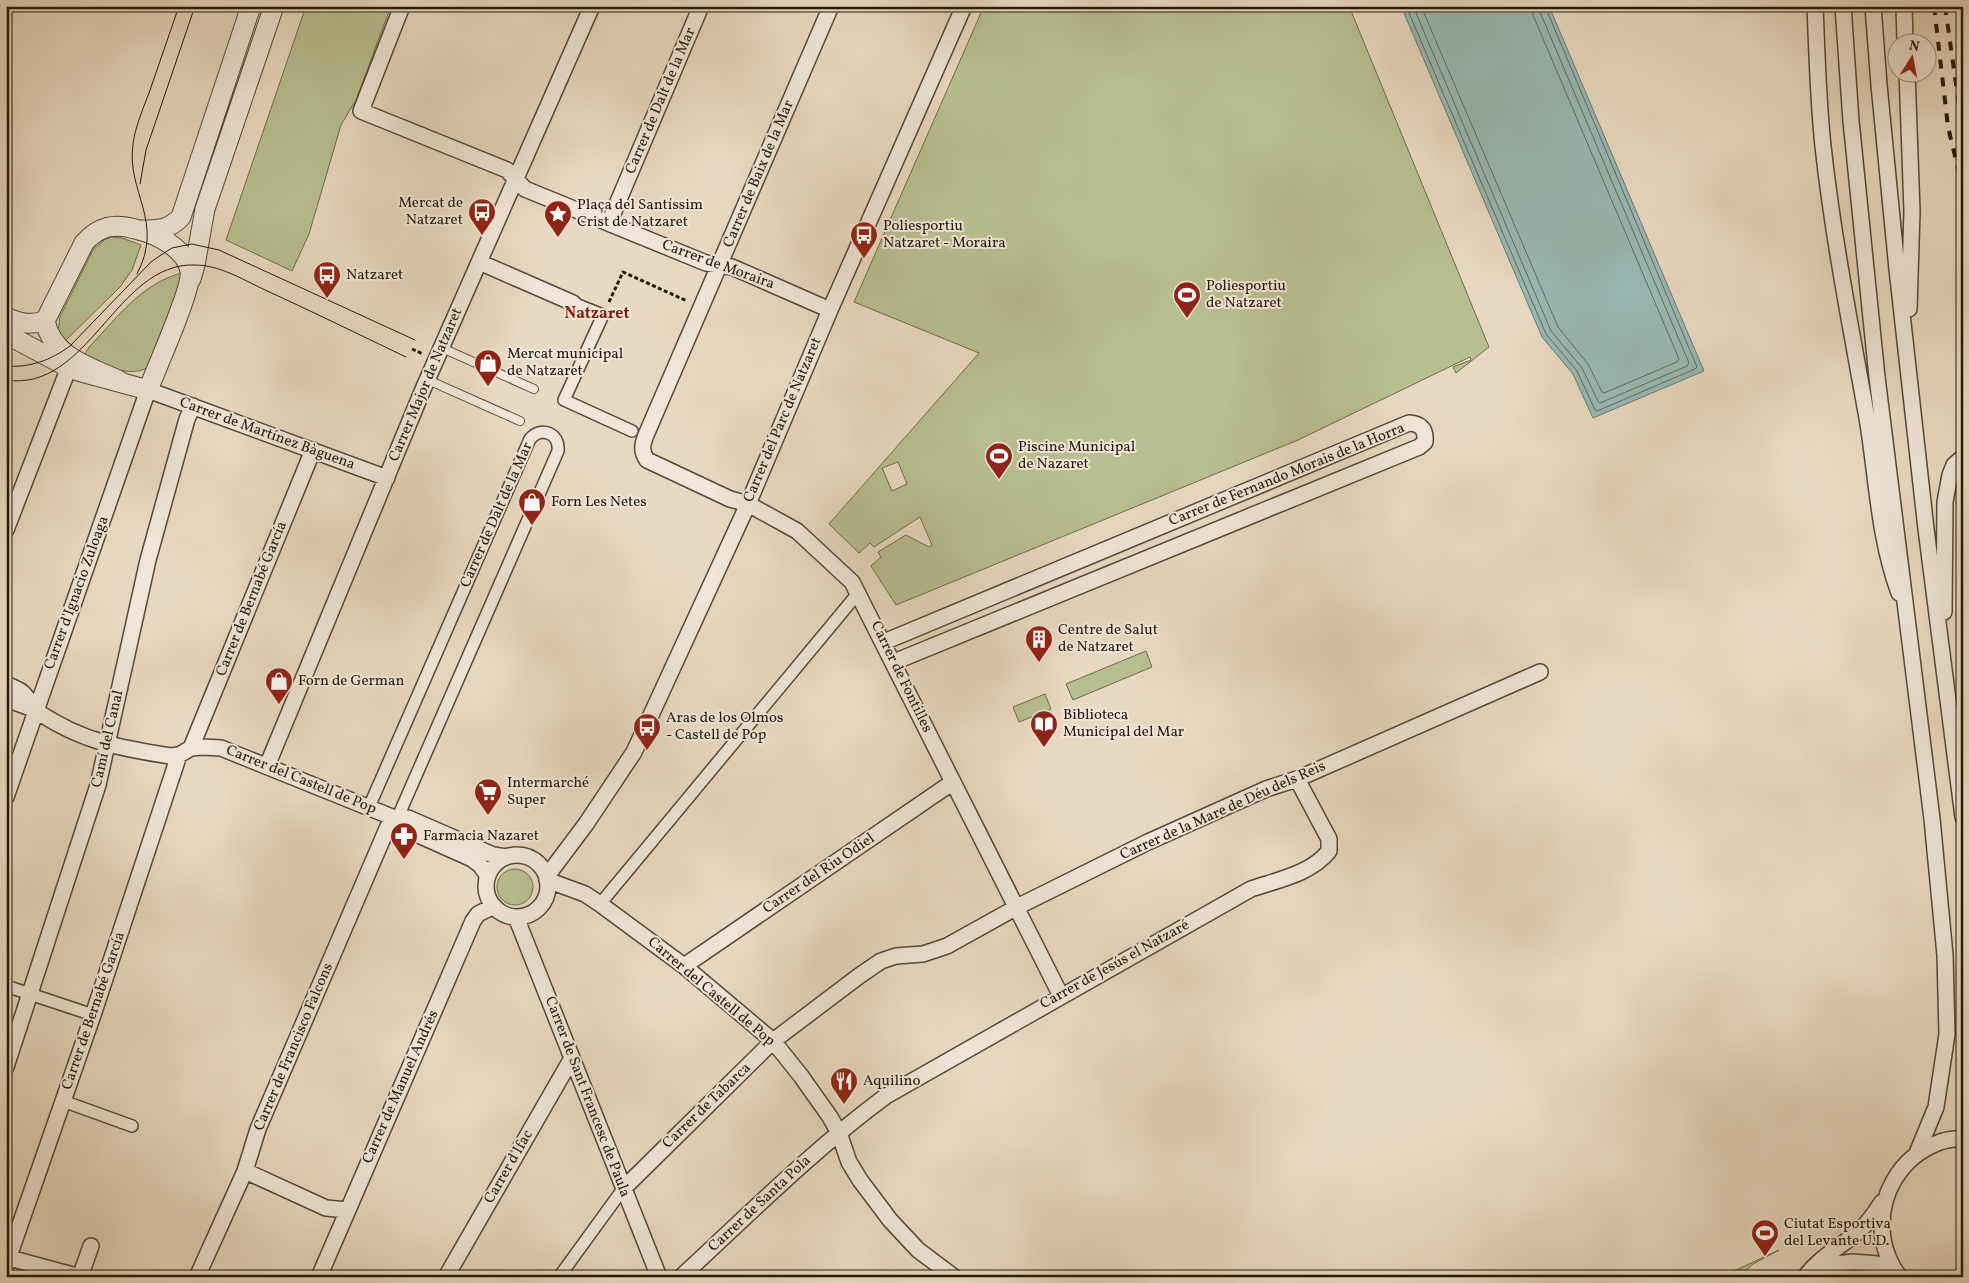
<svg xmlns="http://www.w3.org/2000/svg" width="1969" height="1283" viewBox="0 0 1969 1283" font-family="Vollkorn,serif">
  <rect width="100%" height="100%" fill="#ead9c2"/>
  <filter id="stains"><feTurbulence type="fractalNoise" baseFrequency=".004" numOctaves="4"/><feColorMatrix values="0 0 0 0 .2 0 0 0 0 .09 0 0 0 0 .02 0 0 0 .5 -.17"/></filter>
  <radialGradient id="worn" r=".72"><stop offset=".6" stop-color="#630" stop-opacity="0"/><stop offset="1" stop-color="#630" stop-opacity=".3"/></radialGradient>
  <path fill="#b8bf92" stroke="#6e6c4e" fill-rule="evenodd" d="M306,6h85l-35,94 -15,25 -32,109 -17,37 -66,-31z
    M984,6h365l140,341 -33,26 -3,-6 18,-7 -1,-3 -172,83 -402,165 -25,-39 10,-9 -3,-5 28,-17 23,12 3,-2 -12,-28 -46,30 -4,-4 -11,10 -30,-29 150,-171 -125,-51zM898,462l9,22 -15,7 -10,-23z
    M112,237l10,1 19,7 -9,25 -12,17 -57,56 -5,-12 2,-14 33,-67 11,-10z
    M182,273l1,7 -34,87c-21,12 -45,-3 -66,-11l7,-10c28,-29 52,-63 92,-73z
    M1146,651l6,16 -79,33 -7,-16z
    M1045,694l6,15 -32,13 -6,-15z
    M497 887a18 18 0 1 1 36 0a18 18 0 1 1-36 0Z
    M1779,1250l-26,14 -14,13h-18z"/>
  <path fill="#98bab5" stroke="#6a7a70" d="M1401,6h148l155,365 -111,47 -20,-44 -31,-37z"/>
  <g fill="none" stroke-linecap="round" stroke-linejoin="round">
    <path stroke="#5e6a5f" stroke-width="1" d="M1406,6l140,328 31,37 18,39 2,1 98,-42 2,-2 -152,-361
      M1413,6l138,325 31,37 16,33 2,2 87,-37 2,-3 -149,-351 -1,-6
      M1421,6l137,321 30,37 14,28 2,1 73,-31 2,-3 -146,-344 -2,-9"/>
    <g stroke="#564937" stroke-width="10">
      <path id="service" d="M442,348l92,41
        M428,380l92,41"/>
    </g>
    <g stroke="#564937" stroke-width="14">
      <path id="pedestrian" d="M573,303l30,12 -39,85 68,31
        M369,807l161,-368c11,-13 30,-6 28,12l-161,368
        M600,904l259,-312
        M6,986l87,29
        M63,1101l69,25
        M559,1277l64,-88"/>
    </g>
    <g stroke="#564937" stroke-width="18">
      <path id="minor" d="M402,6l-41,105 146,59 18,19 181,74 26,4 98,43
        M831,6l-185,429c-4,10 -5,16 1,25l83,39 18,5 49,27 55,51 209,414
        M1815,6c2,47 3,94 8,140 10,92 28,182 44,272 10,59 11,118 32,175
        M1843,6l8,115 26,256 55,442 13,136 2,79 -11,73 -19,46
        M1873,6l6,79 18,184 29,260 37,288
        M1904,6l1,36
        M1907,72l5,139 -3,98
        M609,223l92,-217
        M479,262l94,41
        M6,530l63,-163
        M1944,612l1,-110 5,-27 4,-10 9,-8
        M884,642l525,-219c12,1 17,6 16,19l-6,5 -525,215
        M6,684c6,3 13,5 17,9 7,7 10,15 18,21 43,28 79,34 129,42l9,-1 12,-7 11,-1 19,1 176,71 8,10 67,30 8,6 8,11
        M6,699l30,11
        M191,748l122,-298
        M267,766l157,-379 168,-381
        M6,797l142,-407 239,88
        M397,819l11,-1 85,37 13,2
        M486 886a31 31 0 1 1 62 0a31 31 0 1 1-62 0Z
        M547,876l39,-52 48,-72 114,-248 82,-194 134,-304
        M547,880l38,14 15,10 84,62 89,75 28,35 29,41 9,16 10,29 11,18 30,40 28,30 36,27
        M516,917l143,360
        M684,966l269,-184
        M6,1067l92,-282 50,-225 39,-141 6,-13
        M245,1171l81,37 21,2
        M623,1189l150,-148 86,-65 22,-15 15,-5 27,-2 24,-8 70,-39 131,-65 118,-53 31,-10 243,-107
        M6,1257l74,20
        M6,1265l87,-250 86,-260
        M1815,1274l13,-9 25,-3 24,2 19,10
        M80,1277l11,-31
        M197,1277l48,-106 13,-42 134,-312
        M319,1277l154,-356 5,-7 16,-8
        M446,1277l126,-219
        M681,1277c67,-62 132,-127 205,-181l365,-207c26,-9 60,-15 78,-38v-12l-32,-60
        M1805,1277c14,-19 35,-30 53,-45 10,-9 17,-19 24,-30
        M1900,1277c-9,-10 -15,-26 -17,-38 -6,-42 16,-82 57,-97 7,-3 16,-3 23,-4"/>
    </g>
    <g stroke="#564937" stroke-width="21">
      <path id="tertiary" d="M141,230c17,0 28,0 40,-13l70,-211
        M191,279l4,-14 10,-56 69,-203
        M6,317c14,7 25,8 39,4
        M6,334l58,31 14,6 70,19c8,-21 45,-103 42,-119 -4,-23 -34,-37 -55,-42 -21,-6 -36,-3 -51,14l-39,78c8,37 44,45 75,60"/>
    </g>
    <path stroke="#251909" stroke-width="3" stroke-dasharray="4 2.5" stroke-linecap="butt" d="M609,302l14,-30 64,29
      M412,349l11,5"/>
    <use href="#service" stroke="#f1e6d7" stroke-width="8"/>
    <use href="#pedestrian" stroke="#f1e6d7" stroke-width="11"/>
    <use href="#minor" stroke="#f1e6d7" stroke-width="15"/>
    <use href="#tertiary" stroke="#f1e6d7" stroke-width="19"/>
    <path stroke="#251909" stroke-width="1" d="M140,184l6,-34 49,-144
      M137,274c28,-53 -11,-82 -4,-130 2,-17 10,-35 16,-51 10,-29 20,-58 30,-87
      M6,366c24,2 45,-6 64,-20l81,-84 10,-7 11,-7 20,-4 27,6 196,90
      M6,380c83,13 110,-118 189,-115 24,0 47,14 68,24 48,22 95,45 143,68"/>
    <path stroke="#251909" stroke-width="4" stroke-dasharray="9 9" stroke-linecap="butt" d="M1934,6l14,121 15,62
      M1945,6l18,128"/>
  </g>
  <defs>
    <g id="bus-pin" transform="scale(1.4375)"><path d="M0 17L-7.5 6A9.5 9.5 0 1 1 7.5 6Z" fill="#8f2418" stroke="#f1e6d7"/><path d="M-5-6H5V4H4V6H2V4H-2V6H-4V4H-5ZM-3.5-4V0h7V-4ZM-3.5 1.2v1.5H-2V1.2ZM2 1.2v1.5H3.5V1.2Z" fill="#fff"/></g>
    <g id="sight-pin" transform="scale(1.4375)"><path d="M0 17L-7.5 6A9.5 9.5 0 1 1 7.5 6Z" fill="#8f2418" stroke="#f1e6d7"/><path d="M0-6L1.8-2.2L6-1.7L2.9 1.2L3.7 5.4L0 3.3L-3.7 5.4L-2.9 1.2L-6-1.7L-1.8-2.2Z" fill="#fff"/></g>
    <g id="stadium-pin" transform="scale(1.4375)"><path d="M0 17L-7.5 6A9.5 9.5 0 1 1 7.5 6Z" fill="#8f2418" stroke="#f1e6d7"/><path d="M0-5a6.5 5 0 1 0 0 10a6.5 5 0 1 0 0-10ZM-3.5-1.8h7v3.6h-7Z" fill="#fff"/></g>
    <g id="shop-pin" transform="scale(1.4375)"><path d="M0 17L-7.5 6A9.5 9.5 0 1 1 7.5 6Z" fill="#8f2418" stroke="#f1e6d7"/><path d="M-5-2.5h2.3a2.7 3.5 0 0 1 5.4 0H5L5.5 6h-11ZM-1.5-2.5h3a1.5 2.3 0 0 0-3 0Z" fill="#fff"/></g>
    <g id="building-pin" transform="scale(1.4375)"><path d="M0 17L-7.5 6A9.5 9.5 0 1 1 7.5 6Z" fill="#8f2418" stroke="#f1e6d7"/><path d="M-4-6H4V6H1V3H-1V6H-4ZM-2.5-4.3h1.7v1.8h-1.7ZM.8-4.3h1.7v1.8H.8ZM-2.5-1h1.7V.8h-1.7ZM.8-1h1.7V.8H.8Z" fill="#fff"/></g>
    <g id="library-pin" transform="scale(1.4375)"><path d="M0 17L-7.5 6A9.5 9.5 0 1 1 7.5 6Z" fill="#8f2418" stroke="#f1e6d7"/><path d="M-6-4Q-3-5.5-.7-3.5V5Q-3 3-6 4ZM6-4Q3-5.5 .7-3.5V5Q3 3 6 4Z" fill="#fff"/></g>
    <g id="supermarket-pin" transform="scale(1.4375)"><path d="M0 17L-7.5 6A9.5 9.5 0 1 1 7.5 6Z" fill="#8f2418" stroke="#f1e6d7"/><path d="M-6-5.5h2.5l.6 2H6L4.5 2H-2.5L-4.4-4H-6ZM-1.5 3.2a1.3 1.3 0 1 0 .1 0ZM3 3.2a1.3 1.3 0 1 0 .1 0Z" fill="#fff"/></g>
    <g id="pharmacy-pin" transform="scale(1.4375)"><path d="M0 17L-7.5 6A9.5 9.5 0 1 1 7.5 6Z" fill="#8f2418" stroke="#f1e6d7"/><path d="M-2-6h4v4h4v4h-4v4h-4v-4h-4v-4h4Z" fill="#fff"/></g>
    <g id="restaurant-pin" transform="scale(1.4375)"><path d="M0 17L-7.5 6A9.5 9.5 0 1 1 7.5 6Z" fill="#8f2418" stroke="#f1e6d7"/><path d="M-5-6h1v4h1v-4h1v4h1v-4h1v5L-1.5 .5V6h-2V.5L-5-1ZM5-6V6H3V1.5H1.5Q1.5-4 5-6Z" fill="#fff"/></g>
  </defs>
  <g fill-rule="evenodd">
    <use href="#bus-pin" x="482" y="212"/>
    <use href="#sight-pin" x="558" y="214"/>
    <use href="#bus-pin" x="864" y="235"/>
    <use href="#bus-pin" x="327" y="275"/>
    <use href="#stadium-pin" x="1187" y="295"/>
    <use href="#shop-pin" x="488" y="363"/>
    <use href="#stadium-pin" x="999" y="456"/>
    <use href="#shop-pin" x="532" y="502"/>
    <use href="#building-pin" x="1039" y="639"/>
    <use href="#shop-pin" x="279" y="681"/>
    <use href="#library-pin" x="1044" y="724"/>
    <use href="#bus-pin" x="647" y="727"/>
    <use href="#supermarket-pin" x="488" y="792"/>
    <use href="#pharmacy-pin" x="404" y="836"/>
    <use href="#restaurant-pin" x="844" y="1081"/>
    <use href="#stadium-pin" x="1765" y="1233"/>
  </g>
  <g text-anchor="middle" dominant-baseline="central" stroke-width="4" stroke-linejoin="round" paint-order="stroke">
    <g font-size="15" fill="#251909" stroke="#f1e6d7">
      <text transform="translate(661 101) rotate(-67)">Carrer de Dalt de la Mar</text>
      <text transform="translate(759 174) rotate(-67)">Carrer de Baix de la Mar</text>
      <text transform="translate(718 265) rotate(20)">Carrer de Moraira</text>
      <text transform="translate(426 385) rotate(-67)">Carrer Major de Natzaret</text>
      <text transform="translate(783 420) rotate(-67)">Carrer del Parc de Natzaret</text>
      <text transform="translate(267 434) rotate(20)">Carrer de Martínez Bàguena</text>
      <text transform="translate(1287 475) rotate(-22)">Carrer de Fernando Morais de la Horra</text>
      <text transform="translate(497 515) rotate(-66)">Carrer de Dalt de la Mar</text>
      <text transform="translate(77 593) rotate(-70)">Carrer d'Ignacio Zuloaga</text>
      <text transform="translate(252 599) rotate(-68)">Carrer de Bernabé García</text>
      <text transform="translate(901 677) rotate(64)">Carrer de Fontilles</text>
      <text transform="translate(108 739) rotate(-77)">Camí del Canal</text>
      <text transform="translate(301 780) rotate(22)">Carrer del Castell de Pop</text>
      <text transform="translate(1223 811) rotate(-24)">Carrer de la Mare de Déu dels Reis</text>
      <text transform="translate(819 874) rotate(-34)">Carrer del Riu Odiel</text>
      <text transform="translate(1115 965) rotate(-29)">Carrer de Jesús el Natzaré</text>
      <text transform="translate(711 992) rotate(40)">Carrer del Castell de Pop</text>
      <text transform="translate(94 1011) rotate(-71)">Carrer de Bernabé García</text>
      <text transform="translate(294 1047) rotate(-67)">Carrer de Francisco Falcons</text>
      <text transform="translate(401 1087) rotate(-66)">Carrer de Manuel Andrés</text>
      <text transform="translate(587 1097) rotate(69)">Carrer de Sant Francesc de Paula</text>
      <text transform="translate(707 1106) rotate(-44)">Carrer de Tabarca</text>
      <text transform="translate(509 1167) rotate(-60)">Carrer d'Ifac</text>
      <text transform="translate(760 1204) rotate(-43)">Carrer de Santa Pola</text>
    </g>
    <g font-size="15" fill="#251909" stroke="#f1e6d7" text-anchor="start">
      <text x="463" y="203" text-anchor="end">Mercat de<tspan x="463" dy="17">Natzaret</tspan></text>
      <text x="577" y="205">Plaça del Santíssim<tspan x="577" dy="17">Crist de Natzaret</tspan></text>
      <text x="883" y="226">Poliesportiu<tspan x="883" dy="17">Natzaret - Moraira</tspan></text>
      <text x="346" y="275">Natzaret</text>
      <text x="1206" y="286">Poliesportiu<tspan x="1206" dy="17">de Natzaret</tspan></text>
      <text x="507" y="354">Mercat municipal<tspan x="507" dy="17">de Natzaret</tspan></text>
      <text x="1018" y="447">Piscine Municipal<tspan x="1018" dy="17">de Nazaret</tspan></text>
      <text x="551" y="502">Forn Les Netes</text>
      <text x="1058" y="630">Centre de Salut<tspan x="1058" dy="17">de Natzaret</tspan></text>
      <text x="298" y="681">Forn de German</text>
      <text x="1063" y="715">Biblioteca<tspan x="1063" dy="17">Municipal del Mar</tspan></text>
      <text x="666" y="718">Aras de los Olmos<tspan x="666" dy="17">- Castell de Pop</tspan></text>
      <text x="507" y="783">Intermarché<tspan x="507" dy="17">Super</tspan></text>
      <text x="423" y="836">Farmacia Nazaret</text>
      <text x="863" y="1081">Aquilino</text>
      <text x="1784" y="1224">Ciutat Esportiva<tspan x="1784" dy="17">del Levante U.D.</tspan></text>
    </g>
    <g font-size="16" font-weight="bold" fill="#7a1f14" stroke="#f1e6d7">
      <text x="597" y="314">Natzaret</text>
    </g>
  </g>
  <rect width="1969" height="1283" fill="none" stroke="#ead9c2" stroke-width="25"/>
  <rect x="8" y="8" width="1954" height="1268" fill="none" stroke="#251909" stroke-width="2.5"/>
  <rect x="12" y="12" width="1944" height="1258" fill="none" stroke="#251909"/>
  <g transform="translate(1912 58) rotate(11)"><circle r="24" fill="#f1e6d7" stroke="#9f9485"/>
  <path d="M0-4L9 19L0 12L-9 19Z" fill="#8f2418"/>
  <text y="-8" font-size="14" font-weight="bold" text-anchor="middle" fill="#251909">N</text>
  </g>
  <rect width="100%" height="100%" filter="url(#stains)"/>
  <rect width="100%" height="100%" fill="url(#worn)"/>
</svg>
